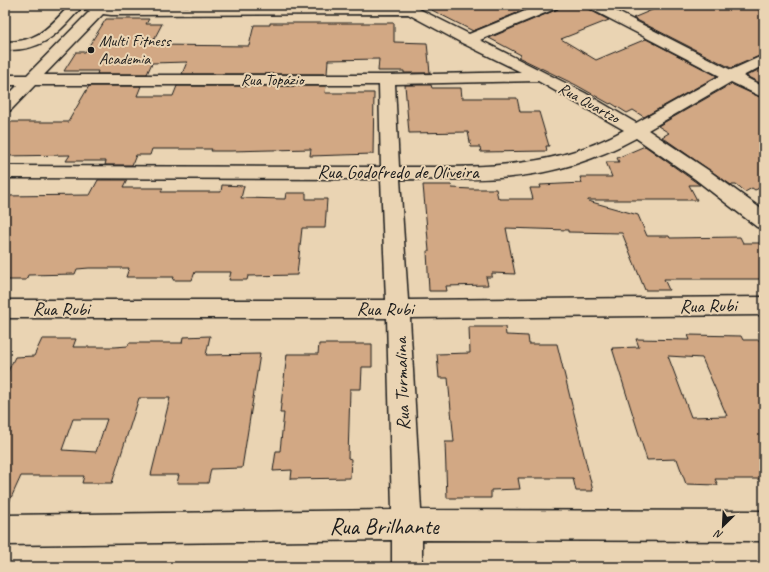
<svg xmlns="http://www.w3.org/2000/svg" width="769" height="572" viewBox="0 0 769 572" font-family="Caveat,sans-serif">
  <rect width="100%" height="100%" fill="#ead4b3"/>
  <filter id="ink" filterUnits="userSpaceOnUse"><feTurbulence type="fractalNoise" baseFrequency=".025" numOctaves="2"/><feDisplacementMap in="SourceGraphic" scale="8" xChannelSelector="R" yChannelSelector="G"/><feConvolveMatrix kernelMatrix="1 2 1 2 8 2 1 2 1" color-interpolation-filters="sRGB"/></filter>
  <g filter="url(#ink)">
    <path fill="#d2a884" stroke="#1c1c1c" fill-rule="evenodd" d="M422,5h114l-63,26z
      M560,5h20l29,15 -48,19 35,21 50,-21 71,37 -73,41 -11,-7 -6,3 -16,-10 -1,1 -34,-19 -58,-28 3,-2 -32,-17 69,-29z
      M664,5h89l11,5v44l-33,14 -98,-50z
      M106,19h43l-3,5h16l-10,19h4l-1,2 94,1 5,-21h16v-2h124v19l33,1 3,30h-26v-2h-26l1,-12 -51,1 -1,14h-145l5,-12 -35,1 -5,11h-50l1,-3h-34l12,-19h9z
      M764,67v18l-18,-9z
      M731,84l33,15v87l-9,4 -3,-2 -7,4 -9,-7h-5l-69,-48 7,-4 -11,-7z
      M405,85h26l1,3h29l1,10h55l3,14h19l10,34h-3l1,5 -66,1 -1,-5h-9l-3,-15 -59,1z
      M89,86h52l-4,10h36l4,-10h149l-1,7h49l-1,61 -63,2 1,-7 -80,2h-20l1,-2h-60l-2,6h-14l-4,10h-27l1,-4h-40l4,-6 -65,1v-25l6,-9h57z
      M645,146l55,39h-11l8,15h-109v1l50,14 9,21h22l1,2 70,-1 3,6h21v36h-100l5,11h-24l-23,-57 -54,-1v-2l-62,-2 9,46 -23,-1v4h-6l2,8 -42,1 1,5h-18l-2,-40h2l-6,-66h28l1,3 19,1h25l2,9 2,1h33l-3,-11h11l-1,-3 42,-2 -2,-6h32l-6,-15h13l-2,-4z
      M98,180h29l-4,8h40l-2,4h60l1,-7 22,1 -3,12 44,1 1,-6h20v6h21l-2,29h-23l-5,47 -49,1 -1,4h-18l2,-8h-36l-3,8h-19l1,-3h-48l3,-9h-40l-12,1 -2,5 -47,1 -2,5h-21v-84l85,-1z
      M469,327h36l1,8 22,1 1,8h28l36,147h-17l-3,-13h-55l2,11 -29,1v8h-44l-2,-56h9l-6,-64h-9l-2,-24 33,-1z
      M688,335l53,1 2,4h21v139h-49l3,6 -32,-1 -9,-25 -30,1 -35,-112 27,-1 -3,-8 54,1zM668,356l34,2 25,58 -36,1z
      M210,336l-4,19 54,-1 -18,114 -31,1 -3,14h-31l2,-8h-28l19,-77h-31l-27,85h-30l2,-7h-63l-16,35v-134l10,-20 19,-1 8,-17h34l-3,8h42l13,-1 1,-3h53l1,-6zM73,419h34l-11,33 -34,-2z
      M319,344h53v23h-10l-1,22h-11l-2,69 3,1 -1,19 -59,1 1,-9 -19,1 3,-20h4l4,-38h-4l7,-59h31z"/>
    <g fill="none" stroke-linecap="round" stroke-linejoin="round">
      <g stroke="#1c1c1c" stroke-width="3">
        <path id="minor" d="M70,5h41l-2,2h2l300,-2 58,29 71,-29h19l-2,3 -77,32 105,53 51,30 84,-47 -131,-68 -2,-3h17l127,65 33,-15v10l-21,11 21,11v11l-33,-16 -83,48 60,40 56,41v18l-7,-2 -62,-48 -59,-41c-38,21 -82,35 -125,39 -37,4 -74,2 -111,2l8,121 356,-3v18l-354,3 11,192 343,1v30l-342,-1v27h-30v-27l-387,5v-30l387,-5 -5,-192h-382v-18h381l-5,-121 -376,-1v-12l376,1 -2,-82h-344l-24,25 -6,2v-14l13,-13h-13v-10h22l63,-64 -10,-2c-24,26 -37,42 -75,41v-8c33,0 43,-14 65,-37zM103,14l8,1 297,-1 54,29 59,29 -134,3h-343zM538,81l86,49c-72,40 -145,37 -225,37l-4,-83z"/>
      </g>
      <use href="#minor" fill="#ead4b3" fill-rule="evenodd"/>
    </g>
  </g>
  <circle fill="#1c1c1c" stroke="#ead4b3" stroke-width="1.5" cx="91" cy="50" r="4"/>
  <g text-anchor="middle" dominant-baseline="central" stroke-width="4" stroke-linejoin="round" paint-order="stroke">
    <g font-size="16" fill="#1c1c1c" stroke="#ead4b3" text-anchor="start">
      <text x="99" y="41">Multi Fitness<tspan x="99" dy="18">Academia</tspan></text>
    </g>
    <g font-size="16" fill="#1c1c1c" stroke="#ead4b3">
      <text x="272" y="80">Rua Topázio</text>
      <text transform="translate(589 103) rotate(29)">Rua Quartzo</text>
    </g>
    <g font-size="19" fill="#1c1c1c" stroke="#ead4b3">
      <text x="398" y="172">Rua Godofredo de Oliveira</text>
      <text transform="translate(708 306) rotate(-1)">Rua Rubi</text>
      <text x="61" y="309">Rua Rubi</text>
      <text x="385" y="309">Rua Rubi</text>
      <text transform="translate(402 384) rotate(-92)">Rua Turmalina</text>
    </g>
    <g font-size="23" fill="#1c1c1c" stroke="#ead4b3">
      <text x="384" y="526">Rua Brilhante</text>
    </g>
  </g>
  <rect width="769" height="572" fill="none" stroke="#ead4b3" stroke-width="20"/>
  <rect x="10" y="10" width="749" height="552" fill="none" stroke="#1c1c1c" stroke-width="1.5" filter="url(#ink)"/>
  <g transform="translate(723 526) rotate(204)" stroke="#ead4b3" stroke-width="3" paint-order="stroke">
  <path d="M0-3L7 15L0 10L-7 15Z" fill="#1c1c1c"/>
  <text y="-6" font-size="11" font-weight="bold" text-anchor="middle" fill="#1c1c1c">N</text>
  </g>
</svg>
